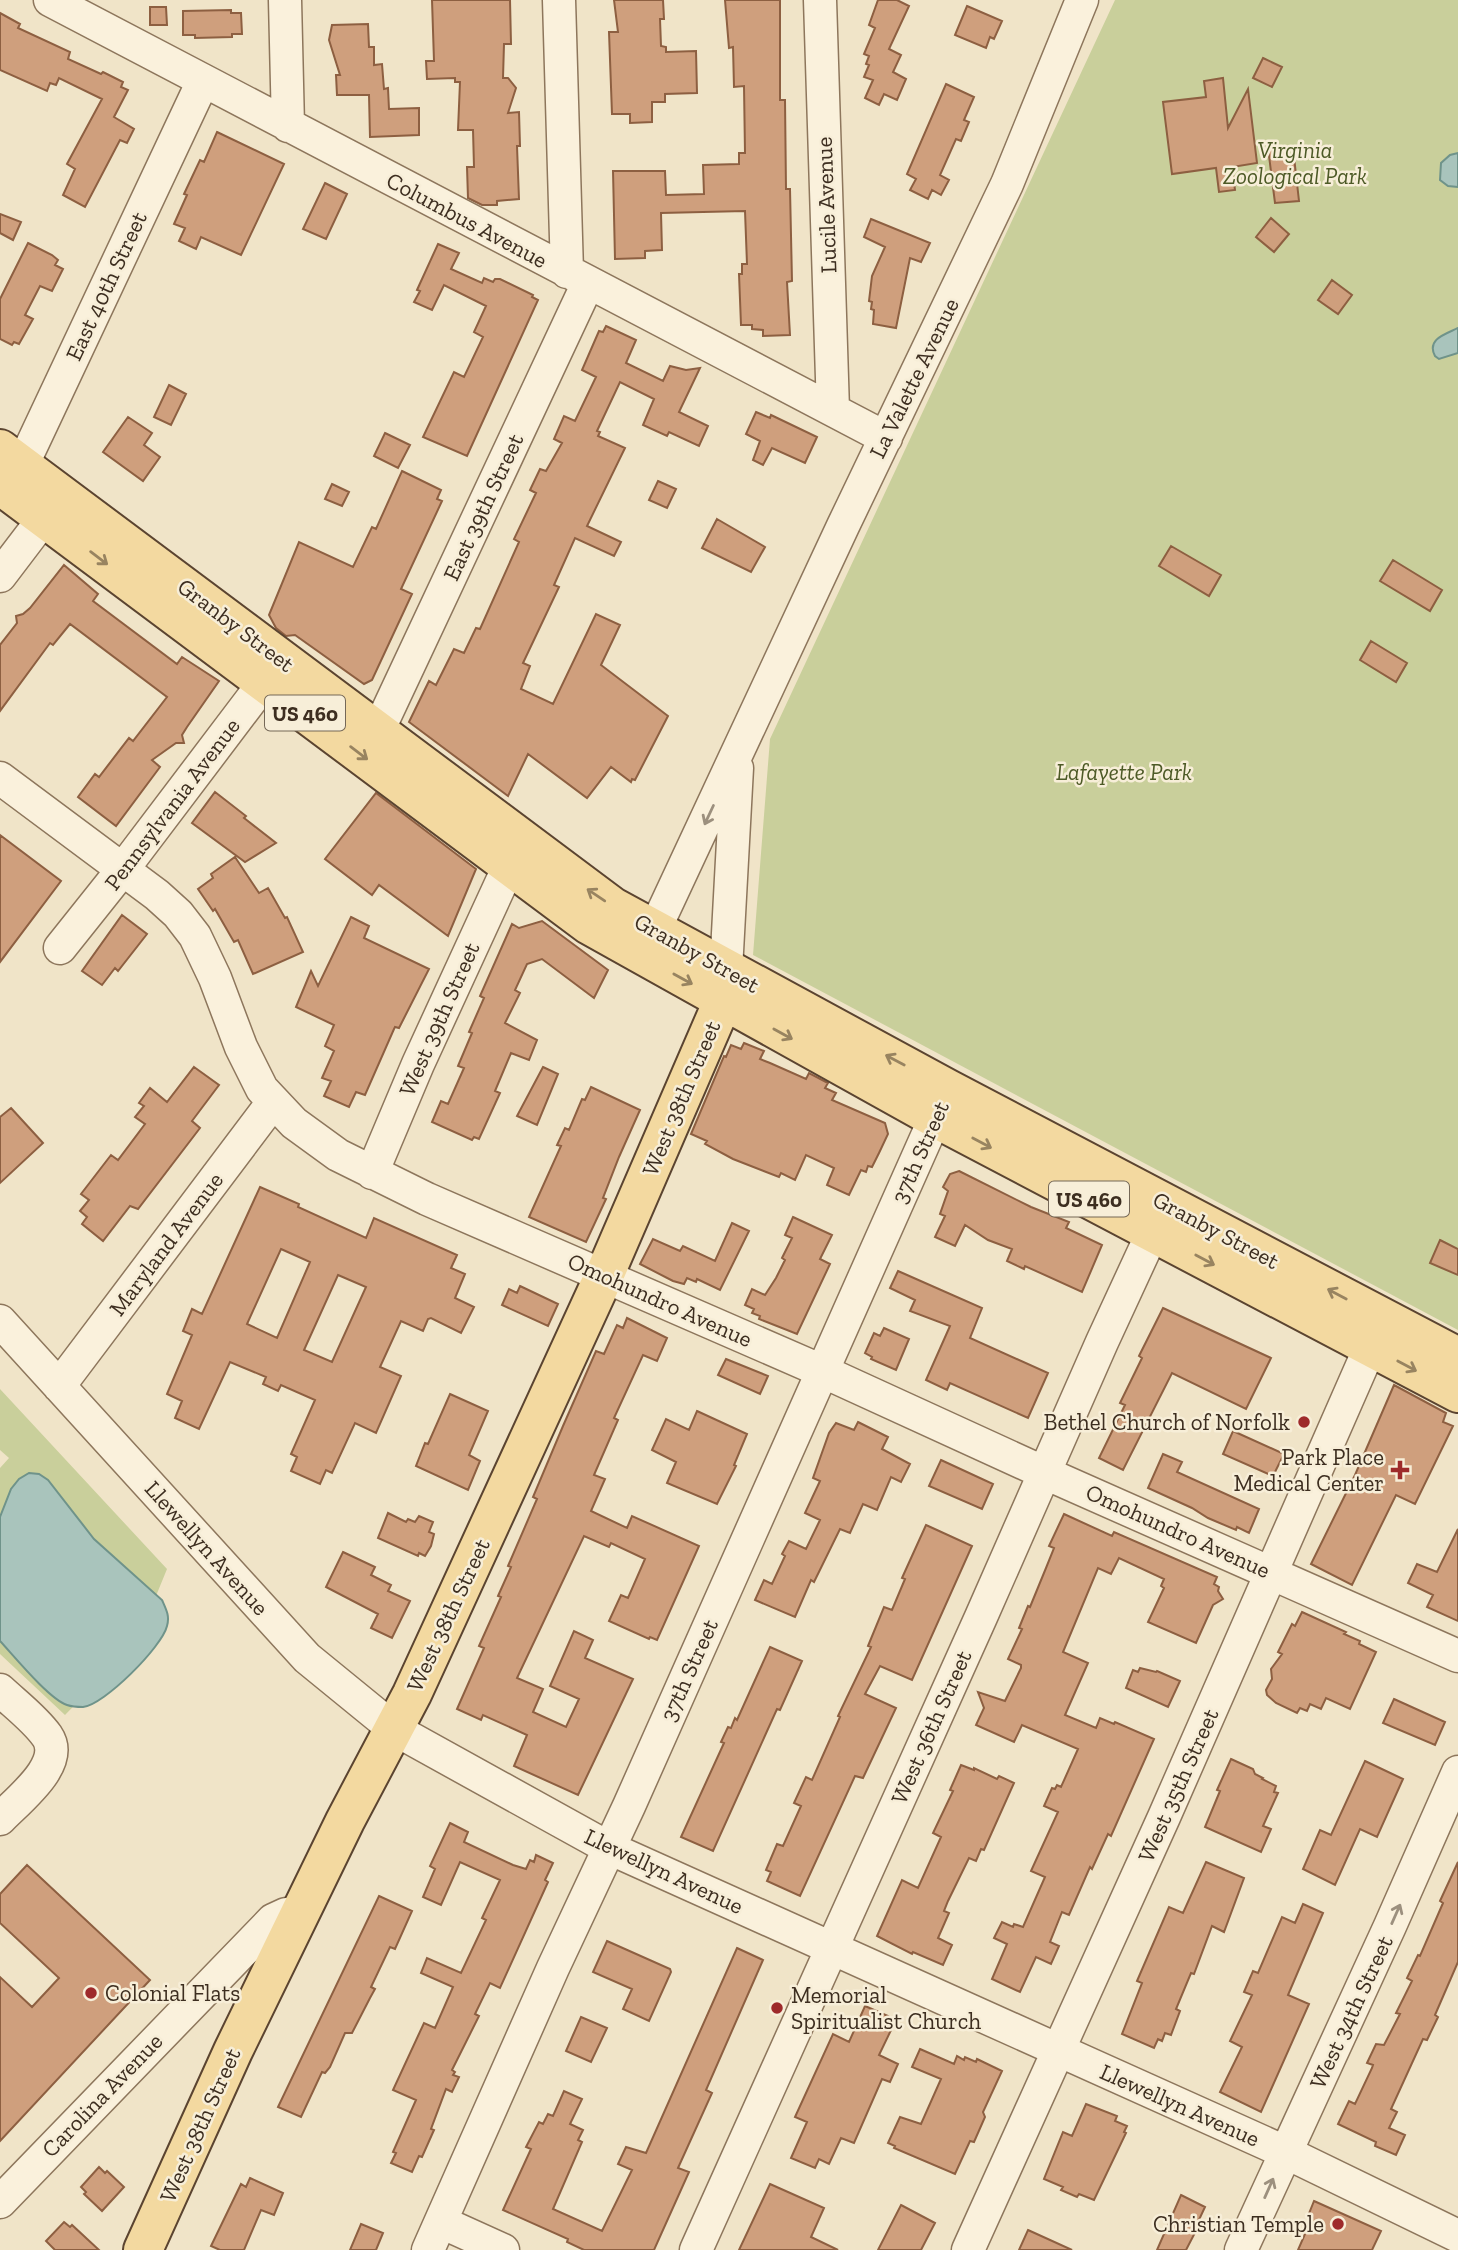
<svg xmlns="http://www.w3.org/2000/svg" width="1458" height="2250" viewBox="0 0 1458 2250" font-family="'Zilla Slab',serif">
  <rect width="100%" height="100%" fill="#f0e4c8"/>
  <path fill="#c9cf9b" d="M1115,0h343v1330l-705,-375 17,-216z
    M0,1389l167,180 -29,71 -73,75 -65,-61v-186l9,-10 -9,-8z"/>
  <path fill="#a9c4bc" stroke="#6f938a" stroke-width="2" d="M1458,153v34l-10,-1 -8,-6 1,-17 9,-8z
    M1458,328v25l-19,6 -4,-3c-9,-17 11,-22 23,-28z
    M29,1473l10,1 9,6 46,59 68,61c4,9 8,16 5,26 -5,21 -63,79 -84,81 -4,0 -13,-1 -16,-2 -18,-6 -53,-49 -67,-64v-124l11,-28 8,-10z"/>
  <path fill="#cf9f7d" stroke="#8d5f41" stroke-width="2" fill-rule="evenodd" d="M432,0h78l1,44h-7l-1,34h5l8,10 -8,25 11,-1 1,34h-3l2,53 -22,2v4h-15l-14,-7 -1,-31h7l-1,-37h-15l2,-48h-5v-4l-28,1 -1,-18h8z
    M614,0h49l1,19h-4l1,27 5,1v5l30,-1 1,42 -32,1v8h-13v20l-22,1v-9h-18l-3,-82h9z
    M725,0h55v100h5l1,89h4l2,92 -5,1 3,53 -27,1v-6l-11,-1v-4h-11l-2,-51h3v-10h5l-2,-53 -84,2 1,37 -17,1v7l-30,1 -2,-88h52l1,24 38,-1 -1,-29 36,-1v-11h6l-1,-67 -10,1 -1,-40 -4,1z
    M878,0h19l12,6 -20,43 12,6 -8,17 13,7 -9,21 -13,-6 -5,11 -14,-7 8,-18 -9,-3 5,-12 -3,-1 3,-8 -5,-2 11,-26 -6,-3z
    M967,6l35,15 -8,18 -4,-2 -4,11 -31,-13z
    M150,7h16l1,18h-17z
    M231,10v3h10l1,21h-10v3l-37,1v-3h-12v-24z
    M0,13l20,11 -2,4 52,24 -2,7 33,15 2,-2 20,10 -2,5 7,3 -14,27 20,12 -7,14 -7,-3 -35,67 -22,-12 12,-26 -8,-5 35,-65 -43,-21 -3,7 -6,-2 -3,8 -47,-21z
    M368,24l1,23h5v18l8,-1 2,25 4,-1 1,21 30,-1v27l-49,2 -1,-42h-32l-1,-20h4l-11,-35 3,-15z
    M1263,58l19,9 -10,20 -19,-9z
    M1223,78l5,50 20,-39 9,74 -25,4 3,23 -16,2 -3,-24 -44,6 -9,-72 43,-5 -2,-16z
    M946,84l28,13 -10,23 5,2 -8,19 -5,-2 -16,36 9,5 -8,15 -9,-5 -4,9 -18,-9 6,-11 -9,-5z
    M217,132l67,32 -43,91 -40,-18 -5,12 -17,-8 6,-13 -11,-4 13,-29 -3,-1 16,-34 4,2z
    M1287,147l2,10h5l5,44 -24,2 -7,-55z
    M325,183l22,11 -21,45 -23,-10z
    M0,214l21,8 -8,18 -13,-7z
    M1271,218l18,16 -15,18 -18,-15z
    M871,219l59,24 -9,19 -11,-4 -14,70 -23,-4 1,-14 -3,-1 1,-7 -3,-1 3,-25 13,-29 -21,-10z
    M28,243l24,12 6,5 -3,5 8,4 -11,22 -12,-5 -15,29 8,4 -14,25 -5,-2 -2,3 -12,-6v-40z
    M438,244l21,9 -8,16 31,14 2,-5 9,4 2,-3h5l33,16 -1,2 6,3 -71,156 -44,-19 31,-65 10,5 19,-40 -9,-5 12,-26 -42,-21 -12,25 -18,-8 6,-11 -3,-1z
    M1332,280l20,15 -14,19 -20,-14z
    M606,326l30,14 -10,23 37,18 7,-15 16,4 14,-2 -21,44 29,14 -9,20 -30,-14 -2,4 -24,-11 11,-26 -34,-17 -23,49 3,1 -2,4 27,12 -38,78 34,16 -7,14 -39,-18 -21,47 5,2 -36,76 7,3 -9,23 32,15 43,-90 24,11 -19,40 67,51 -33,64 -3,-1 -1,3 -20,-15 -24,31 -59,-44 -20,42 -99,-74 20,-41 7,4 18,-36 10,4 12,-25 4,1 39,-87 -5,-3 22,-46 -6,-3 10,-21 6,2 16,-28 -8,-4 10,-23 11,5 21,-44 -14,-7 17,-39 4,1z
    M169,385l17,9 -15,31 -17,-8z
    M756,412l14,6 1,-3 46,22 -12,26 -33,-15 -9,17 -10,-5 7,-19 -14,-7z
    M128,417l24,16 -8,12 16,12 -17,24 -40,-29z
    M385,433l25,12 -12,23 -24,-12z
    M402,471l39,19 -4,9 5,2 -41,88 11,5 -40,86 -8,4 -69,-49 -9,1 -10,-8 -7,-13 30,-73 54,25 19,-40 4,2z
    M658,481l18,8 -9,19 -18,-8z
    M332,484l17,8 -7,14 -17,-7z
    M717,519l48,28 -14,25 -49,-24z
    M1171,546l50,29 -12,21 -50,-30z
    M1393,560l49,30 -12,21 -50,-30z
    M64,565l34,29 -5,7 84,63 5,-7 37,24 -32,46 -5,8 2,8h-8l-24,17 8,7 -44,59 -38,-29 17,-23 4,3 30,-39 4,3 34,-44 -97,-73 -17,21 -3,-2 -50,68v-66l17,-22 -1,-7 7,-2 7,-6z
    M1371,641l36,22 -11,19 -36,-22z
    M215,792l31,24 -2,2 32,25 -31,19 -53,-39z
    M376,793l100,76 -28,67 -69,-51 -7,10 -47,-36z
    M0,835l61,46 -61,81z
    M235,857l24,36 9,-5 17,30 2,-1 16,35 -50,22 -15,-34 -4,2 -19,-33 -2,2 -15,-22 15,-11 -2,-4z
    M122,915l25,19 -29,37 -3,-3 -13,17 -20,-14z
    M351,917l18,9 -5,12 65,31 -30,59 -4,-1 -1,2 -29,66 -9,-3 -7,15 -25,-11 7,-15 -9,-3 12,-27 -9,-5 9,-21 -38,-18 15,-36 7,15z
    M542,921l66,49 -14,28 -52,-39 -15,5 -12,26 5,3 -15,30 32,17 -8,20 -18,-7 -16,38 5,2 -21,46 -5,-2 -2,3 -40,-18 9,-21 7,3 16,-36 -6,-2 14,-33 -3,-1 15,-34 -4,-2 32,-72 7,4z
    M744,1043l20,8 -4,8 10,4 36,16 3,-6 19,10 -3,5 11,5 -4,7 53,23 3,11 -9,19 -7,14 -4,-1 -2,6 -5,-2 -12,25 -22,-10 7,-17 -28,-13 -11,25 -14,-7 -2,4 -46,-18 -28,-15 2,-3 -16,-7 33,-78 2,1 5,-12 10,4z
    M194,1067l25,18 -27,36 8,7 -62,81 -8,-3 -27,35 -21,-17 5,-7 -7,-6 9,-11 -8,-6 30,-39 7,5 27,-36 -10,-7 9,-11 -5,-3 11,-15 17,14z
    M543,1067l15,7 -21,51 -20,-9z
    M591,1087l49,23 -21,47 -16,41 3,1 -20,43 -57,-25 32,-71 -4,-1 8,-17 4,2 13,-31 3,1z
    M11,1108l32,35 -43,40v-66z
    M959,1171l72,36 38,15 -3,6 36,17 -20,47 -57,-26 -1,3 -17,-8 5,-12 -24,-9 -23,-15 -10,21 -20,-9 10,-21 -5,-2 8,-23 -5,-4 7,-13z
    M260,1187l39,17 -1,3 68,31 8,-20 83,37 -6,13 14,6 -10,24 19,9 -13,26 -30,-15 -3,1 -5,12 -22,-10 -21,46 21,9 -25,57 -21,-10 -23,50 -6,-3 -6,14 -29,-13 6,-14 -6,-3 24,-54 -34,-15 -3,6 -15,-7 3,-7 -36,-15 -31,67 -24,-11 7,-17 -15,-7 25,-59 -9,-4 9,-22 10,5zM281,1249l29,13 -33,76 -30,-14zM338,1275l28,12 -34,75 -28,-12z
    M793,1217l39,18 -12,24 10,5 -33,70 -38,-15 1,-3 -8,-3 2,-4 -9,-4 7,-16 13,6 11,-17 9,-18 -3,-2 10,-20 -7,-3z
    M732,1223l17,8 -29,59 -23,-11 -1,3 -9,-4 -3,6 -11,-3 -33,-17 13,-25 27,12 3,-5 32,15z
    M1440,1240l18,9v26l-28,-12z
    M898,1271l84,37 -12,30 78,35 -20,45 -78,-35 -3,7 -21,-10 24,-54 -40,-15 5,-11 -25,-12z
    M520,1286l38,18 -10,22 -46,-21 7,-16 8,4z
    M1163,1308l108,50 -25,51 -74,-36 -49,97 -24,-12 26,-53 -5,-2 22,-45 -3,-2z
    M627,1318l40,20 -10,23 -14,-6 -29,63 4,2 -24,55 11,4 -14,32 36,17 5,-12 67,30 -42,94 -7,-3 -1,2 -40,-18 12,-26 7,3 17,-39 -34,-16 -2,4 -25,-11 -67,142 26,11 -10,23 33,15 13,-28 -29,-13 24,-55 19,9 -8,18 48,21 -55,116 -64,-29 13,-31 -44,-20 -2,5 -24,-11 27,-61 -5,-2 22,-49 -3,-1 13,-29 -3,-1 29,-67 -4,-2 30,-71 33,-75 8,3 13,-29 6,3z
    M884,1328l25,11 -13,31 -25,-11 1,-2 -7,-4 9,-20 6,3z
    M726,1359l42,17 -8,18 -42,-19z
    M1394,1385l52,28 -3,9 10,4 -38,78 -19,-9 -44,90 -41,-21 44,-89z
    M450,1394l38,17 -19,44 11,6 -12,29 -52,-24 9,-23 3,1z
    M697,1411l50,23 -13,31 2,1 -19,38 -50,-21 9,-21 -24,-12 14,-31 23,11z
    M858,1422l30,15 -6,12 28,15 -9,18 -10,-5 -14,33 -14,-6 -13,29 -10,-4 -26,53 -3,-2 -16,37 -40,-17 9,-20 8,4 13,-28 -3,-2 7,-13 17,8 14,-29 -15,-7 15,-32 -7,-3 16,-45 7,-10 18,7z
    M1233,1431l51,23 -11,22 -50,-22z
    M1163,1454l19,8 -5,10 82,37 -10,24 -12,-6 -1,3 -28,-12 -16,-10 -44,-20z
    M941,1460l52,24 -11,25 -53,-23z
    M388,1513l18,9 2,-3 7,3 4,-6 14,6 -4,10 5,2 -3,12 -6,10 -6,-3 -1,3 -40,-18z
    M1064,1514l48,22 2,-4 103,45 -3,7 5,3 -1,4 5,8 -10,6 -17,38 -48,-21 16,-34 -3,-2 3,-7 -45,-21 -8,16 -13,-6 -35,84 25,11 -23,52 31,13 4,-10 14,6 1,-2 39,17 -43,97 -3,-2 -16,35 -2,-2 -21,48 -7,-3 -12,30 9,4 -8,18 -15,-7 -16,35 -28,-13 15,-35 -13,-6 8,-16 11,5 1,-3 9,3 22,-50 -14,-6 27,-59 -14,-6 8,-18 3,1 2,-4 4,2 17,-38 -56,-24 -8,17 -38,-17 8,-17 -6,-16 27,9 16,-33v-3l-13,-6 14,-30 -3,-1 9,-22 2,1 16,-39 8,-20 -5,-2z
    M926,1525l46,21 -60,134 -32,-14 -15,28 31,14 -33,70 -8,-2 -55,120 -33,-15 4,-9 -5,-2 11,-26 6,2 18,-40 -7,-3 12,-26 6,3 28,-63 -2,-1 33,-69 -3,-1 16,-39 8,3 13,-31 -3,-1z
    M1458,1529v92l-31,-14 6,-12 -25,-12 9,-19 20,8z
    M343,1552l32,15 -4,8 20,10 -3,6 22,10 -18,37 -21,-10 7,-14 -52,-27z
    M1302,1612l44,20 -2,2 16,7 -1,3 17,8 -26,57 -24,-11 -5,11 -11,-5 -3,7 -7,-3 -3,5 -21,-10 -9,-8 -1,-5 6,-11 -1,-10 11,-15 -4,-2 14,-28 3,2z
    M770,1647l32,14 -22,49 -3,-1 -64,142 -32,-14 43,-94 -3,-1 7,-15 3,1 4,-10 2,2z
    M1140,1668l16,4 1,-1 23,10 -12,26 -42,-19 7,-18 5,2z
    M1394,1699l51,23 -10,23 -52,-22z
    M1231,1759l22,10 2,5 8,4 -1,1 14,7 -2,6 4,1 -15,33 8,3 -10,23 -56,-25 15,-36 -3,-1z
    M1365,1761l38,18 -26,58 -17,-8 -25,56 -32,-16 17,-39 11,5z
    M961,1765l13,5v-2l23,11 2,-3 15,7 -30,67 -3,-1 -5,12 -7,-3 -21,43 -4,10 5,2 -11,25 14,7 -9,20 -30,-13 -1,2 -35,-18 25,-56 16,8 23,-51 -8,-4 20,-42 -3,-1z
    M450,1823l18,9 -4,10 49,23 13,4 4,-9 4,2 2,-7 17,8 -8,17 3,2 -48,106 -10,-5 -15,31 4,2 -27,54 3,2 -2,3 6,2 -7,15 -6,-3 -15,40 3,1 -12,27 -3,-1 -7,16 -21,-9 5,-10 -3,-1 23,-52 -23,-10 31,-67 11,5 18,-41 -32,-14 6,-15 34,15 25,-53 -4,-2 18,-38 -40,-18 -19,43 -18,-8 12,-28 -5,-3z
    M1206,1862l38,16 -20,54 -12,-6 -18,48 -3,-1 -15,36 4,2 -9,24 -6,-2 -3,8 -4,-2 -4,9 -32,-14 20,-51 -5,-2 32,-74 14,6z
    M1458,1862v100l-23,53 3,2 -11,23 -4,-1 -32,70 6,3 -8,16 16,7 -9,20 -21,-9 1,-4 -38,-18 11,-23 6,3 17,-36 1,-3 -6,-2 9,-19 8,1 16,-31 -4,-1 16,-32 -5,-3 11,-23 2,1 23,-53 -3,-2z
    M27,1865l123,115 -150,161v-164l32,30 27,-29 -59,-55v-29z
    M379,1896l33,15 -17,38 -5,-2 -19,40 4,2 -5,9 -18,35h-7l-15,34 -5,6 -3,-1 -21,45 -23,-10z
    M1303,1904l20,9 -35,82 21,9 -48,108 -41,-20 22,-45 -12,-6 22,-46 -8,-3 9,-21 5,2 24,-56 13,6z
    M607,1941l63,28 1,3 -22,49 -26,-12 9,-20 -39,-17z
    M737,1948l26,12 -57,130 6,3 -34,75 11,4 -35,78h-70l-17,-8 1,-3 -65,-29 28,-61 -5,-2 13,-25 4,2 5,-10 5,2 11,-25 18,8 -12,25 13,6 -5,10 4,2 -29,67 49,22 30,-61 -14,-6 8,-17 20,6z
    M865,2006l23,10 -3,6 8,4 -14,29 19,9 -8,18 -8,-3 -28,64 -13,-5 -12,26 -10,-5 -4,9 -24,-10 16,-36 -12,-5 38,-83 16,8z
    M581,2017l26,11 -16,34 -25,-11z
    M920,2049l34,15 3,-8 7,4 1,-3 11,5 1,-3 25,12 -19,41 2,5 -11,25 -4,-1 -15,33 -61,-26 1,-2 -7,-3 12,-26 21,7 20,-45 -29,-12z
    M1086,2104l31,12 -2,5 12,5 -3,6 2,1 -32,67 -15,-6 -2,3 -16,-7 2,-3 -19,-8 19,-47 9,4z
    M99,2167l6,6 2,-2 17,16 -22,24 -18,-17 2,-2 -5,-5z
    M250,2178l33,15 -9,22 -13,-5 -17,40h-24l-9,-4 30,-62 5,3z
    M770,2184l54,24 -13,29 27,13h-99z
    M1181,2195l24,12 -8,17 2,1 -13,25h-29z
    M1314,2201l67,30 -9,19h-74l14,-32 -4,-2z
    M901,2205l34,18 -14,27h-43z
    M64,2222l6,5 2,-2 27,25h-44l-9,-9z
    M361,2224l22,9 -7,17h-26z
    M1028,2230l44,20h-53z"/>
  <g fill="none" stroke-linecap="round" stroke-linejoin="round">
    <g stroke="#8d765c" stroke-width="35">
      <path id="minor" d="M50,0l836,438
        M285,0l3,126
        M559,0l8,272
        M820,0l13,410
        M13,485l190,-404
        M0,576l57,-75
        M378,731l210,-448
        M0,778l157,117 21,19 17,22 20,42 26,69 21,42 32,34 44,32 89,44 395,172 223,102 413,183
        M654,931l189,-405 164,-342 75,-184
        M60,948l63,-79 156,-206
        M726,970l11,-202
        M372,1173l46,-109 91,-198
        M0,1321l307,337 87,71 215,119 676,304 173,84
        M59,1386l214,-284
        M0,1690c15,14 35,29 47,46 19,28 -29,64 -47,83
        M0,2202l273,-282 13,-6 15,-2
        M441,2222l62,28
        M428,2250l125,-282 76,-162 315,-708
        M696,2250l285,-633 121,-275 61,-132
        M968,2250l196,-433 215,-490
        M1241,2250l149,-324 68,-154"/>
    </g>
    <g stroke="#5b4430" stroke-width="42">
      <path id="major" d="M0,449l613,458 335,182 510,268
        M0,485l589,440 346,193 523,275
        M143,2250l90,-199 112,-230 67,-127 192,-418 119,-275 3,-25"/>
    </g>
    <use href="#minor" stroke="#faf1dc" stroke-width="32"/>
    <use href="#major" stroke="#f3d9a0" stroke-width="38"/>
  </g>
  <defs><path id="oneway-shaft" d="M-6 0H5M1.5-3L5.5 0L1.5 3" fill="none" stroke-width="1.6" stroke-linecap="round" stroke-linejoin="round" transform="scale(1.75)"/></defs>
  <g stroke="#988460">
    <use href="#oneway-shaft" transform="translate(99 558) rotate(37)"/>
    <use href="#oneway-shaft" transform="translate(359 753) rotate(37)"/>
    <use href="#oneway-shaft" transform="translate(596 895) rotate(-146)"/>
    <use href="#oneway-shaft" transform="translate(683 979) rotate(29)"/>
    <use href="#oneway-shaft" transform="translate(783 1034) rotate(29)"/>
    <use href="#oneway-shaft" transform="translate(895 1060) rotate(-152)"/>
    <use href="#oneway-shaft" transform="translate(982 1143) rotate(28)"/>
    <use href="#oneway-shaft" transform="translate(1205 1260) rotate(28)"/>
    <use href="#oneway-shaft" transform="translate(1337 1294) rotate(-152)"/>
    <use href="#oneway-shaft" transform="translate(1407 1366) rotate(28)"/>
  </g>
  <g stroke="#9c907e">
    <use href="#oneway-shaft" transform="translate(709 815) rotate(115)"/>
    <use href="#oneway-shaft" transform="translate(1396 1914) rotate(-66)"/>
    <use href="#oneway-shaft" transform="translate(1269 2188) rotate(-66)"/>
  </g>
  <g fill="#9e2a2b" stroke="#f7eed8" stroke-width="2.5">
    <circle cx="1304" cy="1422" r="7"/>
    <path d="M1396.5 1459.5h7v7h7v7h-7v7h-7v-7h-7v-7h7z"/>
    <circle cx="91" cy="1993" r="7"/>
    <circle cx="777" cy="2008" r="7"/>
    <circle cx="1338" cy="2224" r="7"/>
  </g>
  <g text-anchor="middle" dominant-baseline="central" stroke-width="5" stroke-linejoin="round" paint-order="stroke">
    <g fill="#f7eed8" stroke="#756857" stroke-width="2">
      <rect x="265" y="695.5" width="80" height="35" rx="5"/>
      <rect x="1049" y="1181.5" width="80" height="35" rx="5"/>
    </g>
    <g font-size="21" font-weight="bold" fill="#3d2e20">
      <text x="305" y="713">US 460</text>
      <text x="1089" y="1199">US 460</text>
    </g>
    <g font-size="23" font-style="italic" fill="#4d5a26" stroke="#f7eed8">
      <text x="1295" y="150">Virginia<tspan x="1295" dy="26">Zoological Park</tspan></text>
      <text x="1124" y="772">Lafayette Park</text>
    </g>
    <g font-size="23" fill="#3d2e20" stroke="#f7eed8">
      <text transform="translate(826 205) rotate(-92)">Lucile Avenue</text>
      <text transform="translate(467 220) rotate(28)">Columbus Avenue</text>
      <text transform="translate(106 286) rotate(-65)">East 40th Street</text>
      <text transform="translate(914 378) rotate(-64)">La Valette Avenue</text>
      <text transform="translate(483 507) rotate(-65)">East 39th Street</text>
      <text transform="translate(236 625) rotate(37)">Granby Street</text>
      <text transform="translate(172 804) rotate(-53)">Pennsylvania Avenue</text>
      <text transform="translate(697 953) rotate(29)">Granby Street</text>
      <text transform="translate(439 1019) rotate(-66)">West 39th Street</text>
      <text transform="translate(681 1098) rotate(-67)">West 38th Street</text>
      <text transform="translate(920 1152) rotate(-66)">37th Street</text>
      <text transform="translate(1216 1230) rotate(28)">Granby Street</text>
      <text transform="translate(166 1244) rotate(-53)">Maryland Avenue</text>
      <text transform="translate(660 1300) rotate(24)">Omohundro Avenue</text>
      <text transform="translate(1178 1531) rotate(24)">Omohundro Avenue</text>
      <text transform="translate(207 1548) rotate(48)">Llewellyn Avenue</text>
      <text transform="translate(448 1615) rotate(-65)">West 38th Street</text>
      <text transform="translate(689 1670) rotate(-66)">37th Street</text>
      <text transform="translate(931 1727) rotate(-66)">West 36th Street</text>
      <text transform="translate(1178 1785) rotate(-66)">West 35th Street</text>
      <text transform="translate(664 1871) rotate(25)">Llewellyn Avenue</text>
      <text transform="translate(1351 2012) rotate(-65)">West 34th Street</text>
      <text transform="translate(102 2095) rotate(-46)">Carolina Avenue</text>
      <text transform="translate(1180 2105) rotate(24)">Llewellyn Avenue</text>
      <text transform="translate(200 2125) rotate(-66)">West 38th Street</text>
    </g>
    <g font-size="23" fill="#3d2e20" stroke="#f7eed8" text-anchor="end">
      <text x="1290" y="1422">Bethel Church of Norfolk</text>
      <text x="1384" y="1457">Park Place<tspan x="1384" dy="26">Medical Center</tspan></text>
      <text x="105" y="1993" text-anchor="start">Colonial Flats</text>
      <text x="791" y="1995" text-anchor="start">Memorial<tspan x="791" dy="26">Spiritualist Church</tspan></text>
      <text x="1324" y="2224">Christian Temple</text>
    </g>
  </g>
</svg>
